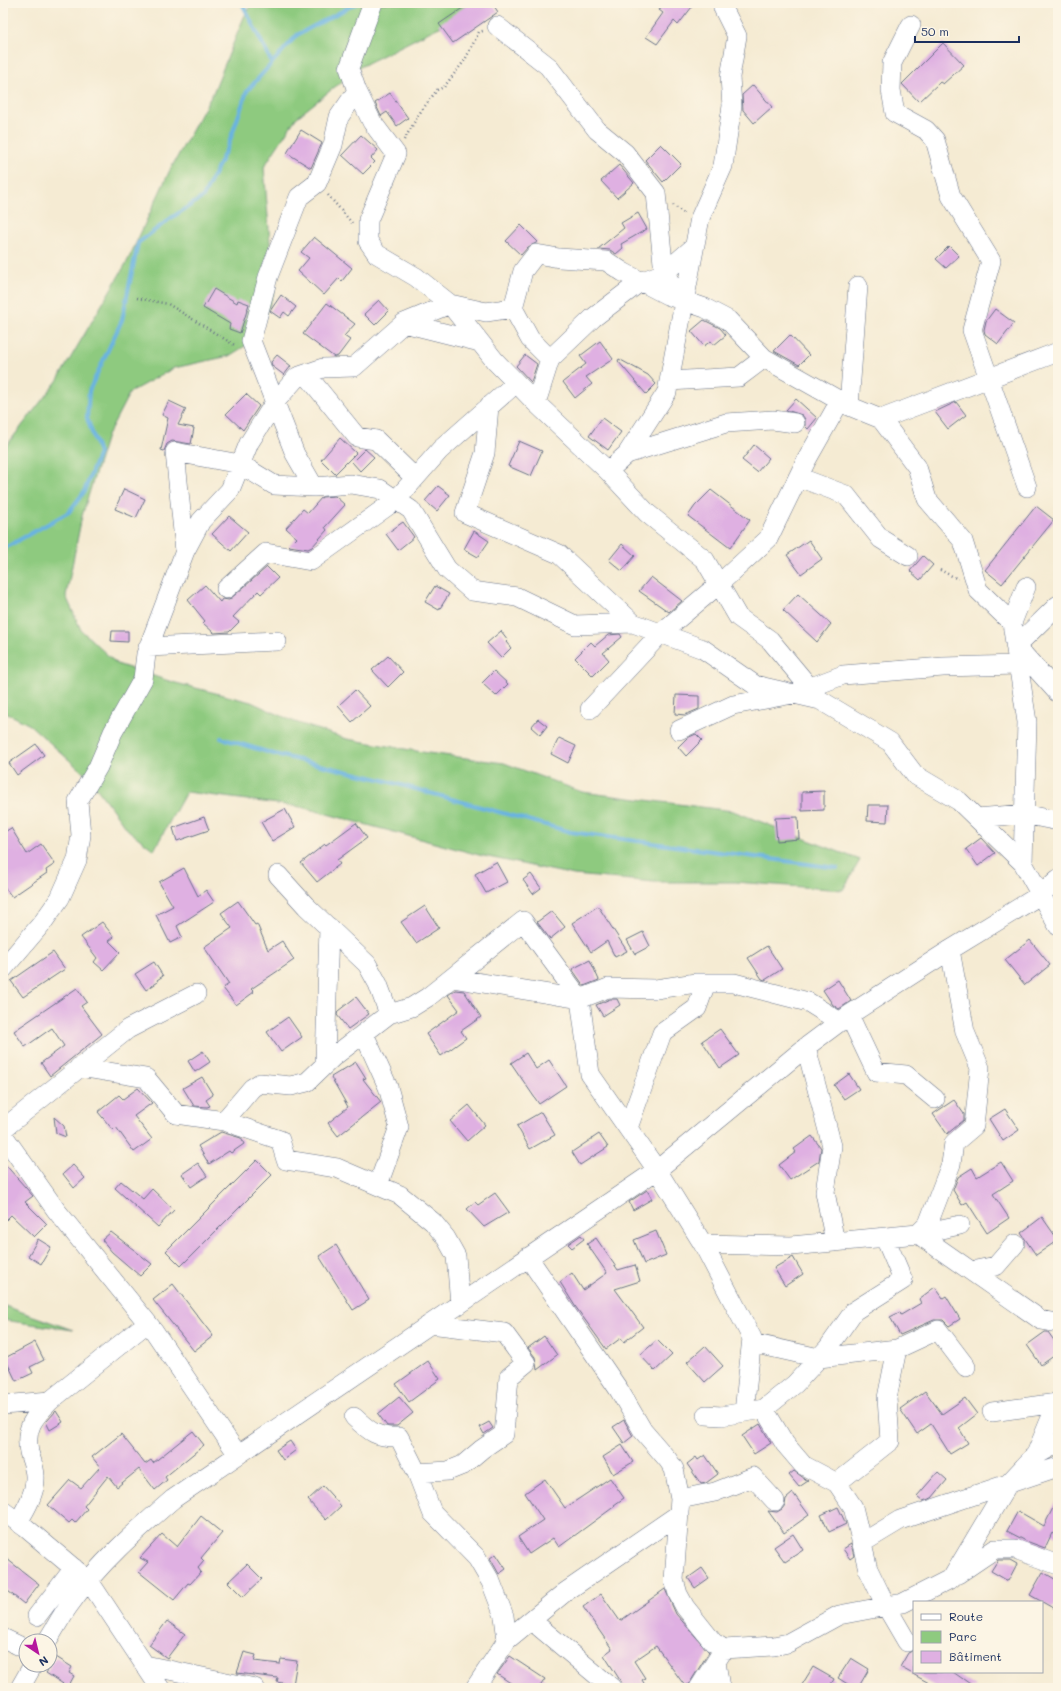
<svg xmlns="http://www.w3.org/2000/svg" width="1061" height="1691" viewBox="0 0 1061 1691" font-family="Mali,sans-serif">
  <rect width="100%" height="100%" fill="#fcf5e5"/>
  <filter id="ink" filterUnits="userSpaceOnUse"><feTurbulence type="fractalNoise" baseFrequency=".025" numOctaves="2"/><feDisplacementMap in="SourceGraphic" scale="8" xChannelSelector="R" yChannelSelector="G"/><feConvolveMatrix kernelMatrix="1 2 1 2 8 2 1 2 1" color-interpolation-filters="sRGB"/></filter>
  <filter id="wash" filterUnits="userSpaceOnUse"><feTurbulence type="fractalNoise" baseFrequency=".012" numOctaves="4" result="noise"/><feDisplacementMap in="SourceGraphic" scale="16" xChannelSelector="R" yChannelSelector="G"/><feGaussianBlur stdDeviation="0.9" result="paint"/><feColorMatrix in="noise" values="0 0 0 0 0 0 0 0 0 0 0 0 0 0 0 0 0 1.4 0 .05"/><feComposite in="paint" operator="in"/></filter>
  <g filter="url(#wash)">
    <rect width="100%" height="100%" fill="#f5ebd3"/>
    <path fill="#8eca7f" stroke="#547c6e" d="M252,3h243l-60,26 -75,38 -64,51 -32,49 10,125 -16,46 -29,18 -55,12 -44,24 -23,44 -25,80 -16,80 15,34 36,34 55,18 79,20 44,20 52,17 81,14 76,10 78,29 151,19 127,49 -17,30 -108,-8h-81l-80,-7 -95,-20 -178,-48 -115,-15 -32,58 -26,-20 -40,-53 -58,-52 -27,-14v-261l54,-69 71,-121 42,-90 43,-77 31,-76z
      M3,1306h2l68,24 -70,-10z"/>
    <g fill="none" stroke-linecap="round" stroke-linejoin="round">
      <path stroke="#69b3e1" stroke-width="4" d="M242,3l30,60
        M3,549l66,-37 15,-20 15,-39 -12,-35 2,-27 33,-71 16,-77 33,-25 32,-21 25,-51 19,-55 50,-56 60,-32
        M221,738l53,16 109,26 188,52 266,36"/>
    </g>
    <g id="blocks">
      <path fill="#dfb0e2" d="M470,3h22l6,9 -45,31 -14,-19z
        M664,3h31l-17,22 -4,-4 -17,23 -11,-7 17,-24 -4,-3z
        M943,43l21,22 -21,19 -3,-2 -21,20 -17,-18z
        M753,85l19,22 -18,16 -11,-13 -1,-15z
        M390,93l18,25 -11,8 -10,-14 -6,4 -6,-13z
        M301,130l21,13 -11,25 -24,-15z
        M361,135l17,15 -7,8 4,4 -12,12 -21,-19z
        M661,144l20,20 -18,18 -18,-22z
        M619,165l15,18 -17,15 -16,-17z
        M638,213l9,16 -26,15 2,4 -7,6 -6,-4 -12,-1 26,-21 -3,-5z
        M521,225l17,17 -10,5 -7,8 -15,-14z
        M314,237l38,31 -10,13 -3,-3 -15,17 -26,-24 11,-13 -8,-6z
        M949,246l10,10 -13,12 -10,-9z
        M214,289l23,14 1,-3 11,4 -9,29 -11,-4 1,-5 -27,-16z
        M281,295l15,12 -7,9 -5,-4 -4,6 -10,-7z
        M379,300l10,11 -14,14 -11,-11z
        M327,303l28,21 -11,12 6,4 -12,16 -4,1 -31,-23z
        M995,309l19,14 -16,21 -13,-10 -1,-4 2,-9z
        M704,320l16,8 6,7 -12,10 -3,-4 -7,5 -13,-15z
        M790,335l19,20 -10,10 -25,-14z
        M600,341l13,18 -27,18 6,7 -17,14 -12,-16 23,-18 -6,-8z
        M277,355l14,11 -7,9 -12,-9 -1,-4z
        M525,355l12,9 -6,18 -15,-16z
        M619,359l29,16 8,9 -10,10 -28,-33z
        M246,394l13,12 -16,24 -17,-16z
        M796,399l21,19 -9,11 -3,-3v-7l-3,-4 -16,-5z
        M169,401l17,8 -8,16 16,3 -3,16 -19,-3 -5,3 -3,7 -3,-1 7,-32 -6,-3z
        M956,402l10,13 -18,14 -13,-17z
        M602,418l19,14 -13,18 -19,-14z
        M340,438l16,15 -21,21 -14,-14z
        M519,441l23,10 -11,25 -23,-10z
        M754,445l15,13 -12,14 -15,-12z
        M365,449l9,8 -14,14 -8,-9z
        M438,486l12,9 -13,16 -12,-10z
        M124,489l21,10 -9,19 -21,-9z
        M711,490l39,30 -20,28 -42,-32 7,-10z
        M335,496l10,9 -20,22 2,3 -15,17 -4,2 -19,-3 8,-8 -11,-10 17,-19 5,4 14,-16z
        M1036,506l18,14 -52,64 -17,-14z
        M229,516l19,16 -17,19 -19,-17z
        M403,522l11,15 -16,13 -12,-16z
        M474,531l15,10 -11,16 -14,-8z
        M809,540l13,19 -21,15 -14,-19z
        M622,544l13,12 -13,15 -13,-11z
        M923,556l10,9 -13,15 -10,-9z
        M267,567l11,11 -17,16 -3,-3 -25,26 6,5 -10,10 -15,1 -11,-10 2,-2 -17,-21 17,-15 15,17 2,-3 7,1z
        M651,577l31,24 -13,11 -30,-21z
        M435,586l14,8 -10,16 -14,-8z
        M798,594l33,30 -14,18 -34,-32z
        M112,631h16v11l-17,-1z
        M501,631l7,9 -2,2 5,6 -10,10 -14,-15z
        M620,634l2,3 -19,16 6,7 -16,16 -18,-18 16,-16 4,4 13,-11z
        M388,656l15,16 -15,15 -16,-17z
        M494,671l14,13 -12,12 -14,-13z
        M355,690l15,16 -18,16 -14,-16z
        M676,695l23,1v13l-14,6 -10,-1z
        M538,719l9,7 -7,9 -9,-8z
        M696,734l6,6 -16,16 -8,-9 9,-9z
        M559,738l17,8 -8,17 -17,-9z
        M36,744l8,11 -27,20 -8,-12z
        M824,791v19l-22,1v-19z
        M868,805h20l-1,17 -20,-1z
        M285,809l10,18 -23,14 -11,-19z
        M204,817l5,13 -32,11 -4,-13z
        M798,817l1,22 -22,2 -2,-23z
        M356,823l11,15 -30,22 3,4 -23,18 -16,-19 24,-19 1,1z
        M11,828l16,26 14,-10 14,20 -9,6 1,3 -35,24 -9,-12v-52z
        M981,838l14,15 -17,13 -12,-17z
        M496,862l11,20 -21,11 -11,-19z
        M184,868l14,28 8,-6 8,12 -37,24 5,11 -12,6 -14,-28 17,-9 -14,-24z
        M531,874l10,14 -8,6 -10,-14z
        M238,901l17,24 2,-1 11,26 14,-9 12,19 -43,29 3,3 -18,13 -13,-17 6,-4 -25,-37 28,-19 -11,-15z
        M425,906l14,22 -23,15 -15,-21z
        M598,906l29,45 -12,6 -8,-16 -16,11 -19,-29z
        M552,911l13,16 -15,12 -13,-17z
        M102,922l12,15 -5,4 11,11 -17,18 -9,-8 3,-4 -16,-21z
        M643,932l7,14 -15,8 -8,-14z
        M1030,940l20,25 -25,20 -20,-25z
        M767,946l15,23 -17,11 -3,-1 -14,-21z
        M53,952l12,17 -42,28 -12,-16z
        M590,960l9,20 -15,6 -12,-17z
        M154,962l9,14 -6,4 1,2 -12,8 -11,-16z
        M838,980l13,21 -12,8 -6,-4 -10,-15z
        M77,988l10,14 -6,4 21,28 -52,42 -9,-13 23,-17 -12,-18 -27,19 -11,-16z
        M455,990l9,1 17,26 -20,14 5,7 -25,18 -15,-22 33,-24 -11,-15z
        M356,997l13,17 -21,15 -11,-14 1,-4z
        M610,999h7l3,6 -17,11 -7,-11z
        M288,1017l14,20 -21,15 -14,-20z
        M720,1029l19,26 -19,13 -18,-27z
        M203,1051l7,11 -15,10 -7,-11z
        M526,1053l10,16 13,-9 17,26 -27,18 -28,-41z
        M356,1062l10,16 -3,1 18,23 -43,34 -10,-13 20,-16 -17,-30z
        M849,1074l10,15 -15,10 -10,-14z
        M202,1077l11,18 -7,5 4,6 -3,1 -13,-1 -11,-18z
        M138,1088l14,15 -18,13 18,23 -18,13 -18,-25 -3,3 -15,-18 21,-17 4,4z
        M954,1100l10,14v6l-17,14 -14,-20z
        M469,1105l16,20 -18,16 -17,-20z
        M1005,1109l14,21 -16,11 -14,-22z
        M541,1112l14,23 -25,14 -13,-23z
        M54,1117l10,9 2,11 -10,-4z
        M221,1132l20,6 3,6 -13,9 -2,-2 -20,13 -11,-18z
        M599,1134l9,13 -28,18 -8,-13z
        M812,1136l9,12 -2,13 -29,19 -11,-15 17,-13 -2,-3z
        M257,1160l15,15 -91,91 -15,-15z
        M3,1162l30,34 -8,6 22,22 -13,13 -23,-22 -8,8z
        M1001,1162l12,19 -20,13 16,24 -22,15 -20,-31 -5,3 -9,-15 5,-13 14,-9 5,9z
        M198,1163l9,13 -16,11 -9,-13z
        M73,1165l12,13 -11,10 -11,-14z
        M121,1181l22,18 9,-10 22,21 -16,17 -43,-39z
        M647,1190l5,9 -19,11 -4,-8z
        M495,1193l14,19 -25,15 -17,-18 8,-7 3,3z
        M1042,1217l16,23 -22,15 -15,-22z
        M656,1231l10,24 -22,9 -10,-24z
        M111,1232l41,32 -12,12 -28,-24 -10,-12z
        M581,1235l3,4 -12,9 -4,-4z
        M596,1238l22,32 17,-5 5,16 -25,8 28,38 -19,15 -3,-4 -15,11 -31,-43 -15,-24 12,-9 11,17 24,-17 -20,-29z
        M38,1239l13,8 -10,17 -13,-8z
        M336,1245l33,55 -16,10 -34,-54z
        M793,1257l10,17 -18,12 -11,-18z
        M173,1284l40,52 -19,15 -41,-51z
        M935,1287l8,11 3,-2 14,23 -11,7 -6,-6h-9l-34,15 -10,-18 10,-5 1,3 20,-12 -2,-4z
        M1045,1332h3l10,14v7l-17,12 -14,-20z
        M544,1336l13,19 -20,15 -2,-13 -7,-9z
        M657,1340l15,15 -17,16 -15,-16z
        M35,1342l9,18 -14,7 3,6 -17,8 -11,-23z
        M705,1346l18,20 -18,16 -18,-20z
        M428,1361l12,18 -31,23 -13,-18z
        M925,1391l17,23 23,-16 12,16 -18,14 9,15 -18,11 -19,-30 -14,10 -17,-25z
        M399,1397l14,16 -16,13h-10l-9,-12z
        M56,1411l7,11 -13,8 -4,-8z
        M624,1420l9,16 -9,7 -11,-16z
        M489,1422l4,6 -9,6 -4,-7z
        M760,1424l11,19 -17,11 -12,-18z
        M193,1431l11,14 -39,32 2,3 -12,10 -16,-21 -22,18 -9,-11 -24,30 3,3 -12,14 -3,-3 -3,3 -21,-18 22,-25 11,8 19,-21 -8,-10 29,-23 24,30 6,-4 2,3z
        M290,1441l6,9 -13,10 -7,-10z
        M622,1445l11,17 -20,12 -10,-17z
        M705,1455l13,19 -12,9 -5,1 -14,-20 9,-7 2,3z
        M794,1471l14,10 -9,6 -10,-12z
        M938,1472l9,8 -15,18 -9,3 -6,-5z
        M610,1478l14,20 -10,7 1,1 -56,41 -6,-9 -24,16 -11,-17 25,-17 -18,-27 20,-14 20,29z
        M323,1486l18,20 -15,14 -18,-20z
        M793,1493l16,22 -25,18 -16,-22 9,1 5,-3 3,-4 1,-6z
        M1058,1498v39l-6,-4 -7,15 -19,-7 -19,-10 11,-20 26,15z
        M838,1507l8,17 -17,8 -8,-17z
        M201,1516l21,17 -21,25 3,3 -6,7 3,4 -11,12 -2,-1 -14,17 -35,-28 9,-10 -8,-4 22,-24 15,13z
        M793,1534l10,16 -18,12 -11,-15z
        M851,1544l3,12 -4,3 -7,-10z
        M496,1554l10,15 -7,5 -9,-16z
        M3,1556l36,28 -15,20 -21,-17z
        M998,1560h12l7,4 -9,17 -17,-10z
        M247,1564l15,15 -19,18 -15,-15z
        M702,1568l7,10 -14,10 -7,-10z
        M1043,1572l15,9v18l-5,9 -23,-13z
        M665,1589l11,25 33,38 -20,32 -4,2 -29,-40 -22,15 11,17 -3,2 5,8h-22l-21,-33 8,-6 -29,-42 18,-13 19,27z
        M167,1621l18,13 -18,24 -18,-13z
        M914,1650v22h39l23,16h-38l-38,-21 8,-14z
        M244,1652l12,3 -2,6 26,3 1,-5 16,2 -4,24 -16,-3 1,-4 -41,-5z
        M510,1656l35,23 -6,9h-29l2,-4 -15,-10z
        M56,1657l16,10 -3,6 5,3 -6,11 -22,-14z
        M851,1658l18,11 -11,19h-4l-16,-10z
        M813,1667l21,12 -5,9h-29z"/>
    </g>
  </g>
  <g filter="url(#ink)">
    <use href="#blocks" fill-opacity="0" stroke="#677187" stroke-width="1"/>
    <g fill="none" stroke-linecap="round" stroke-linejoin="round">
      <g stroke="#677187" stroke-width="20">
        <path id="minor" d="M373,3l-24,65 8,23 15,31 24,32 -28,66v21l9,13 39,23 34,27 45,57 41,42 72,68 39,42 58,47 33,57 32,23 50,60 70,42 25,33 44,26 64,62
          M911,25l-19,38 -1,27 4,23 31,17 9,10 16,56 40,65 -19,69 55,157
          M497,26l51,40 49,64 28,23 31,40 8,80 19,28
          M404,323l76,19
          M550,359l43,-41 47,-36 24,-9 30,-26
          M306,374l51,63 19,3 39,38
          M669,381l70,-4 25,-19
          M536,403l14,-44 -20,-20 -17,-31 10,-37 13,-17 23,4 47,3 17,11 44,23 38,13 23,12 36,38 85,48 32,13 36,48 10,32 36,42 15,49 34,33
          M489,406l-4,47 -20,60 94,41 74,69
          M849,406l9,-120
          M881,419l177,-67
          M627,454l99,-31 47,-3 22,3
          M608,471l19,-17 40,-62 33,-174 23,-52 9,-60 -2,-29 7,-41 -14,-28
          M798,477l48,18 35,44 27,17
          M314,487l-19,-33 -44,-113 17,-64 31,-80 18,-14 16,-38 6,-28 18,-26
          M185,551l-10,-99 65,12 34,21 40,2 37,-3 29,5 31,21 36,59 25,22 45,6 58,28 58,-2 70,26 52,36 65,15
          M1026,587l-14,36 15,99 -4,141 35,63
          M226,589l40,-36 45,8 85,-61 44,-50 76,-67
          M1058,605l-42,41 42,47
          M148,647l129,-6
          M590,709l71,-76 58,-49 49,-45 38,-78 34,-60
          M679,730l54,-25 60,-11 50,-19 100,-8 75,-2 11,-4
          M977,818l47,-4 34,7
          M278,875l28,31 61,58 11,20 11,30
          M3,969l40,-47 17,-24 17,-38 4,-25 -3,-34 20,-34 15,-35 30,-53 3,-25 39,-103 16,-30 29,-31 19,-47 26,-41 22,-25 26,-9 31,-1 50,-44 46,-19 36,8 27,-4
          M452,978l128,21 28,-11 48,1 40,-6h38l74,19 32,20
          M849,1015l27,57 30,3 29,24
          M364,1034l24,53 11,40 -21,58
          M806,1047l26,99 -7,46 10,50
          M325,1064l4,-137
          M79,1067l67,11 30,36 48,7 56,19 6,20 51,8 63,27 33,27 13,16 10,18 4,48
          M224,1121l28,-33 8,-5 31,3 16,-4 26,-25 56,-43 23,-7 16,-10 95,-76 57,78 10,75 67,96 46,74 88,2 127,-12 123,86 17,3
          M628,1128l34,-95 35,-25 9,-25
          M3,1129l125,-100 68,-35
          M3,1135l53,75 98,121 84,124
          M918,1234l10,-10 23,-60 3,-21 20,-17 6,-58 -15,-36 -15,-82
          M918,1234l42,-9
          M703,1244l49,94 -8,74
          M528,1257l91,133 24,41 25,29 6,9 6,30 -6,81 4,14 7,13 28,35 11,7 50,-3 14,-3 51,-28 64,-12 49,-25 56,-94 28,-30 22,-53
          M971,1271l25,-5 19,-22
          M752,1343l67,15 78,-9 41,-19 28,37
          M3,1405l47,-4
          M764,1409l21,35 18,21 34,18 16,24 15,62 18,37 21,36
          M992,1412l65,-9 1,2
          M706,1415l15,1 43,-7 31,-25 33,-36 26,-37 49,-31 -18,-42
          M354,1417c16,15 23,21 45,20l18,36 15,39 45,46 14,24 13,34 3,24
          M1033,1457l25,-14
          M417,1473l31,-2 15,-6 19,-16 22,-15 5,-57 17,-14 -22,-30 -74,-9
          M837,1483l53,-42 -3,-43 10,-49
          M680,1499l35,-7 38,-15 22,24
          M3,1511l23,17 63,53 71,107
          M18,1522c8,-13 18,-30 17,-46 0,-8 -4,-16 -6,-24 -5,-24 5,-35 21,-51l97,-78
          M862,1543l38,-23 158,-53
          M958,1574l37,-25h20l43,16
          M37,1616l37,-48
          M531,1620l81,68
          M3,1638l23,11
          M47,1641c8,-12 14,-25 23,-37 28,-40 66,-73 103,-105l484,-329 149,-123 43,-32 101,-65 90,-55 18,-16
          M716,1662l4,26
          M145,1665l110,23
          M20,1688l13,-23
          M475,1688l32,-48 57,-47 115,-79
          M699,1688l25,-39"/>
      </g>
      <path stroke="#677187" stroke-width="2.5" stroke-dasharray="1 3" stroke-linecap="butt" d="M404,140l15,-26 18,-24 7,-3 21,-27 14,-28 4,-1
        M328,195l24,28
        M673,205l12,9
        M137,298l31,6 68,42
        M940,570l18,9"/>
      <use href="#minor" stroke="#fff" stroke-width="19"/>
    </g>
  </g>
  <rect width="1061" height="1691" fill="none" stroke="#fcf5e5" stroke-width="16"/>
  <rect x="913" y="1601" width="130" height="72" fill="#fcf5e5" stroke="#a2a6af"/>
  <rect x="921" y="1614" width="20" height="6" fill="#ffffff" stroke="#a2a6af"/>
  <text x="949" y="1621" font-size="12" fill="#1b2f5e">Route</text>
  <rect x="921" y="1631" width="20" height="12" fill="#8eca7f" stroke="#a2a6af"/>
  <text x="949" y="1641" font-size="12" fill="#1b2f5e">Parc</text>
  <rect x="921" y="1651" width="20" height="12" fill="#dfb0e2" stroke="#a2a6af"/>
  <text x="949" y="1661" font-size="12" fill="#1b2f5e">Bâtiment</text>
  <g transform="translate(38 1653) rotate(145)"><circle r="19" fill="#fcf5e5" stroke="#a2a6af"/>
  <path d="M0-3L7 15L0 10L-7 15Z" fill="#b5179e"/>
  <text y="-6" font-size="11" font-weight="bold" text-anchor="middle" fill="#1b2f5e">N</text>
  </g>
  <path d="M915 36v6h104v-6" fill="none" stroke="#1b2f5e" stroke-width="2"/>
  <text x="921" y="36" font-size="12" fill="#1b2f5e" stroke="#fcf5e5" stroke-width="3" paint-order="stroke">50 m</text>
</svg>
